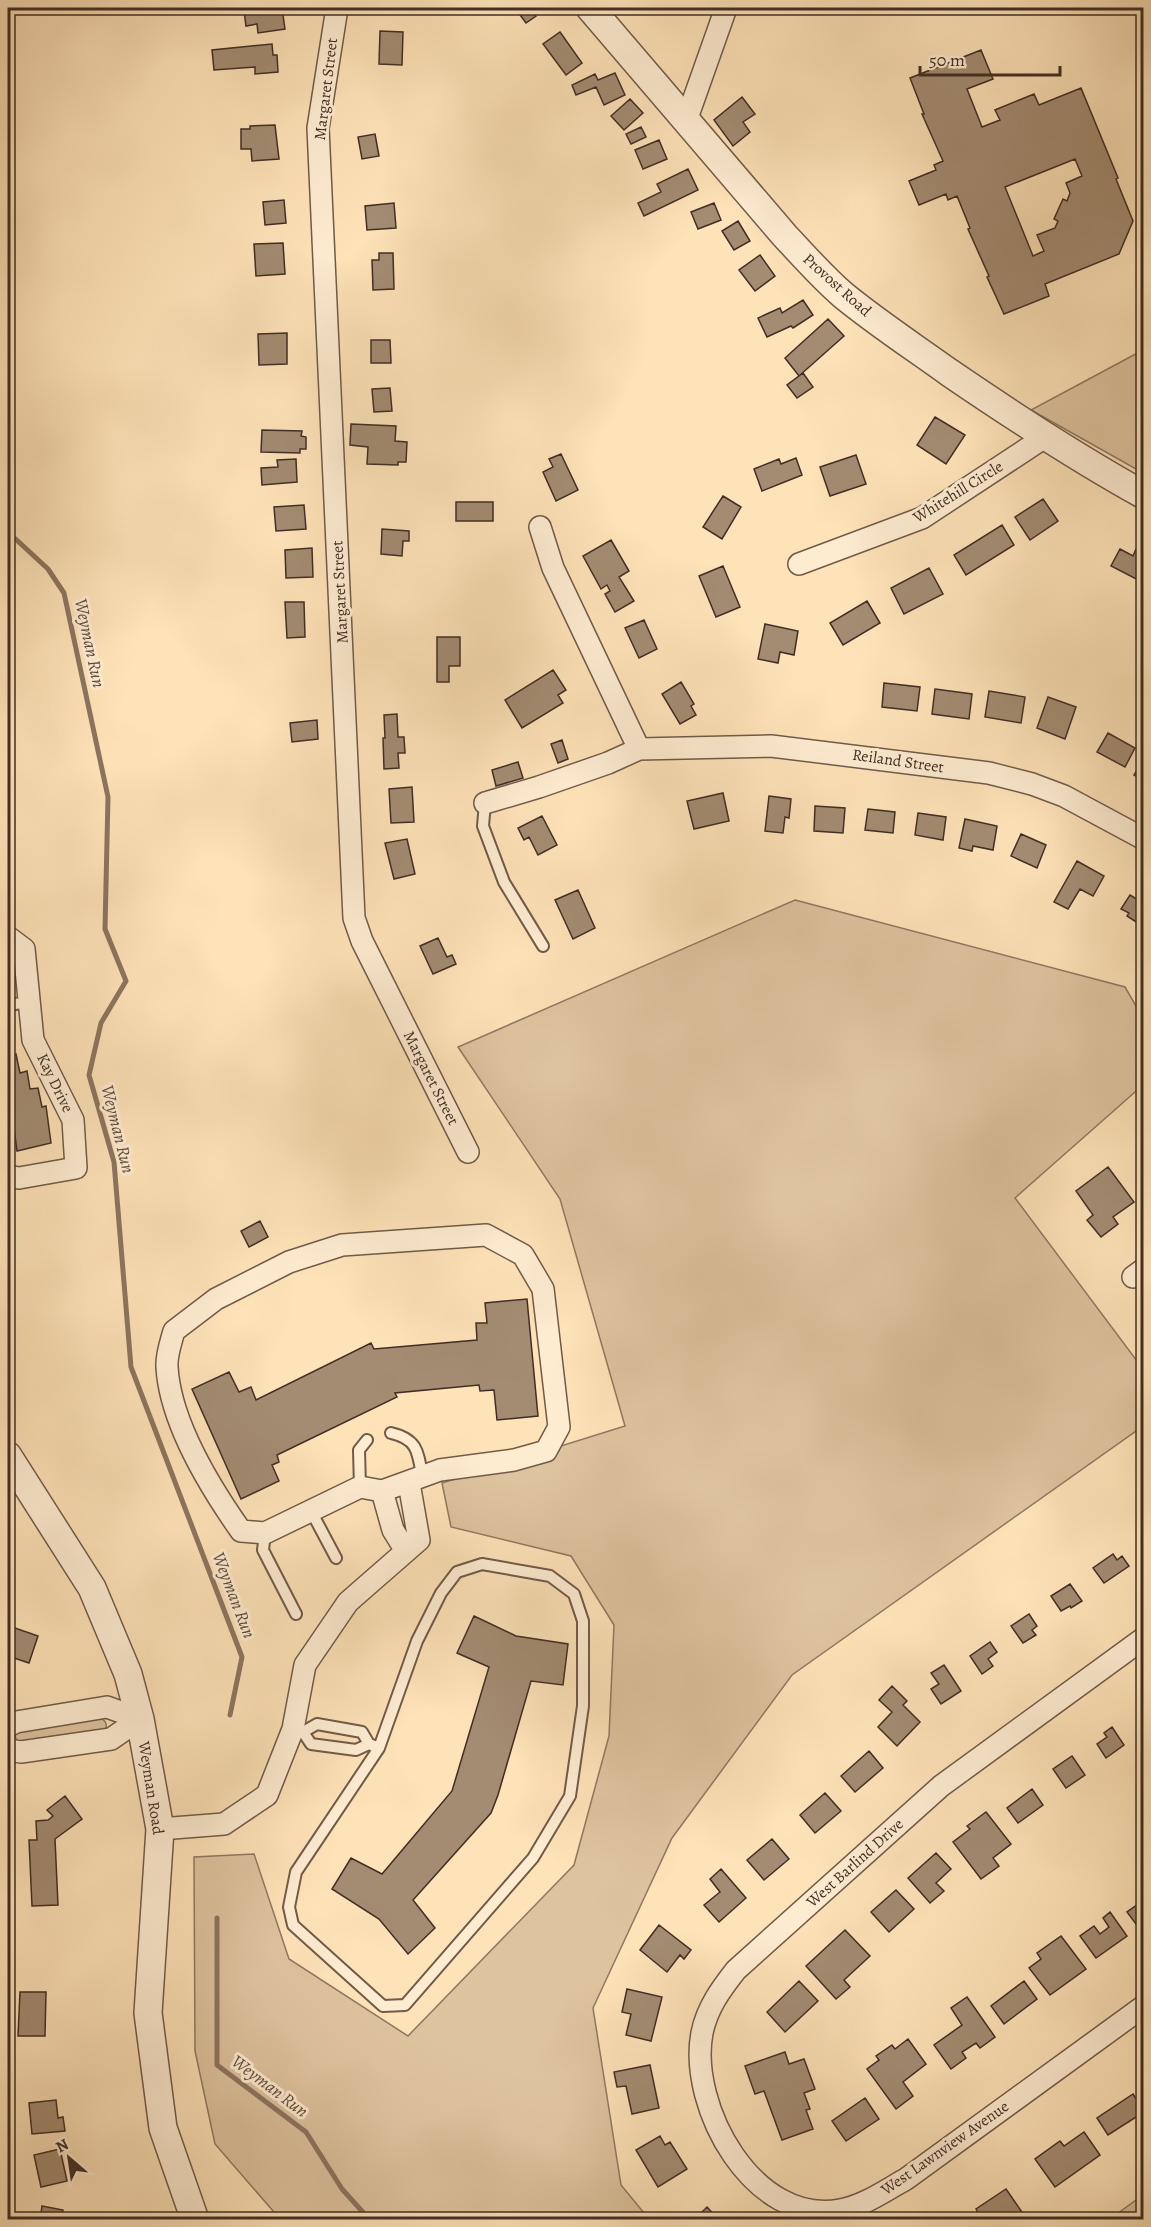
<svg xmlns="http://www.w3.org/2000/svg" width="1151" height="2227" viewBox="0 0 1151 2227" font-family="Alegreya,serif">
  <rect width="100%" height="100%" fill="#fee2b8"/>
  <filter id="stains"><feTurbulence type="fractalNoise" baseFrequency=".00333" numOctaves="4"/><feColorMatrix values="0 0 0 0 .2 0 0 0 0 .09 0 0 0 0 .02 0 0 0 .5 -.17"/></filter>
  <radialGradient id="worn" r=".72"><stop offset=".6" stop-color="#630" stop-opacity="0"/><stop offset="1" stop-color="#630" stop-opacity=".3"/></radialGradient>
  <path fill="#dec39f" stroke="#8f7862" stroke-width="1.5" d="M1143,350v123l-112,-63z
    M795,900l330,87 18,31v67l-128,113 128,171v57l-351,249 -120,163 -79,170 28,177 28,34h-369l-65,-75 -20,-93 -1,-194 60,-3 35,105 119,77 166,-171 35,-129 5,-111 -43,-69 -120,-29 -9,-44 183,-57 -65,-227 -102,-152z
    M99,1718c6,2 8,4 7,11l-4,4 -84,9 -3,-5 1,-4 5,-4z
    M1143,2195v24h-33z"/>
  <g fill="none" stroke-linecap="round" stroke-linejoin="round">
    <path stroke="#8b7560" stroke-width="5" d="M8,532l40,37 16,24 44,204 -3,132 21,52 -25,42 -12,52 25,87 17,205 111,290 -12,58
      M217,1918v147l89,67 36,57 28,31"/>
  </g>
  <path fill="#a38c72" stroke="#402e26" stroke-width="1.5" fill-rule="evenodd" d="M257,8h25l3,21 -27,4 -1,-9 -11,2 -2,-15z
    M515,8h24l-6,4 3,4 -10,7z
    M380,31l23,1 -1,33 -23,-1z
    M560,32l22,31 -16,12 -23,-31z
    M272,44l1,11h4l1,17 -23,2v-7l-41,3 -2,-20z
    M981,50l12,29 -26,10 15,38 18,-7 -5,-10 39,-16 5,11 42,-17 37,90 -2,1 17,42 -14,33 -74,30 4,12 -45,18 -17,-37 2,-1 -21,-47 2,-1 -13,-32 -9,4 -2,-6 -27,11 -10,-24 27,-11 -2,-5 9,-4 -21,-47h2l-14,-36zM1075,159l7,17 -16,7 4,10 -3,8 -4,-2 -9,20 4,2 -3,7 -18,7 7,16 -11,5 -28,-69z
    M615,73l10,22 -21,10 -8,-18 -20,8 -4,-10 23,-11 3,6z
    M742,97l13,17 -12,8 7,10 -17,14 -19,-26z
    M630,99l13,14 -19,17 -13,-14z
    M275,125l4,34 -27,2 -1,-12h-10v-20h9v-3z
    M641,127l5,10 -15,7 -5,-10z
    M375,134l4,22 -17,3 -4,-22z
    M659,140l8,19 -24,10 -8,-19z
    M688,169l10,21 -54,26 -6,-13 23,-11 -4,-8z
    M284,200l2,23 -21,2 -2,-23z
    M394,203l2,25 -29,2 -2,-24z
    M714,203l7,17 -23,9 -7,-17z
    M738,221l12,20 -16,9 -12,-19z
    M283,243l2,31 -29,2 -2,-32z
    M379,253h14l1,36 -21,1 -1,-30h7z
    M760,255l15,21 -20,15 -16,-21z
    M803,300l10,15 -20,13 -2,-2 -24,11 -9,-19 22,-10 2,5z
    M828,319l16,17 -45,40 -14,-18z
    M287,333v31l-28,1 -1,-31z
    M371,340h19l1,23h-20z
    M803,373l10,14 -16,11 -10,-13z
    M390,388l2,23 -18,1 -2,-23z
    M935,417l30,18 -19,29 -29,-19z
    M351,424l45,2 -1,15 12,1 -1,20h-8v3l-31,-1 1,-17 -18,-2z
    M262,430l40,1 -1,5 5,1v12h-6v4l-39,-1z
    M561,454l17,36 -22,11 -13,-29 10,-5 -4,-8z
    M856,455l10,29 -36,12 -10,-29z
    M796,458l6,17 -40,16 -8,-22 25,-10 2,5z
    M296,459l1,23 -35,3 -1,-17 17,-1 -1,-7z
    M723,496l18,11 -19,32 -19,-12z
    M1043,499l15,22 -28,19 -15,-23z
    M456,502h37v19h-37z
    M304,505l2,24 -30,2 -2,-24z
    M1002,525l12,20 -48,30 -12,-20z
    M382,529l27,2v10h-6l-1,15 -21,-2z
    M611,540l18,31 -10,6 15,24 -19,11 -10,-18 5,-3 -3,-6 -6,4 -18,-33z
    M312,548l1,29 -27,1 -1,-28z
    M1120,549l13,7 3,-7 8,4v30l-33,-17z
    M723,566l17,41 -24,10 -17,-41z
    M929,568l14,26 -39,20 -13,-26z
    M867,601l13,22 -37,22 -13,-22z
    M285,602h19l1,35 -18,1z
    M644,620l13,29 -18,9 -14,-30z
    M765,624l33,7 -4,24 -14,-3 -2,11 -20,-4z
    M437,637h23v29h-11v16h-12z
    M553,670l13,20 -8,5 5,8 -41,25 -17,-28z
    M681,682l13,22 -3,2 5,9 -16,9 -18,-30z
    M884,683l36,4 -3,24 -35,-4z
    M935,689l37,5 -3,25 -37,-5z
    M989,691l36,6 -4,26 -36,-6z
    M1048,697l28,10 -11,32 -28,-11z
    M397,714l1,23h6l1,16h-7l1,15 -15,1 -1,-31h2l-1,-23z
    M317,720l1,19 -26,3 -2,-19z
    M1108,733l27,15 -10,19 -28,-15z
    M562,740l6,19 -10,4 -7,-19z
    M1144,758v23l-10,-6z
    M518,762l5,16 -27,8 -4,-16z
    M412,787l2,35 -23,1 -2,-34z
    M723,793l6,28 -35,8 -7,-28z
    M769,796l22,3 -2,19 -4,-1 -2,16 -18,-2z
    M815,806l30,2 -2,25 -29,-2z
    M868,809l27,3 -2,21 -28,-3z
    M918,813l28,4 -3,23 -28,-5z
    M542,816l15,29 -19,10 -9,-18 -5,3 -6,-12z
    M965,819l32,7 -4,24 -20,-4 -1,5 -13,-3z
    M1021,834l25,11 -9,23 -26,-12z
    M407,839l8,35 -21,5 -9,-36z
    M1077,861l27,15 -11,20 -13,-7 -12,20 -14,-7z
    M578,890l17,38 -22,11 -18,-39z
    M1130,895l8,5 3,-4 3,2v29l-17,-11 2,-3 -8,-4z
    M438,938l9,19 5,-2 4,9 -23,10 -13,-28z
    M8,1040l3,16 5,-2 4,19 7,-2 3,18 8,-1 4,19 4,-1 5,37 -34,8 -5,-38 -4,1z
    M1108,1167l26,35 -21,15 5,7 -17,13 -14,-17 6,-5 -17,-24z
    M260,1221l8,16 -19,10 -8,-16z
    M527,1299l11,117 -41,4 -3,-30 -14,1 -1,-6 -84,8 2,4 -120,58 2,7 -7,3 7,16 -38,18 -49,-110 37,-17 10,20 12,-5 5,13 115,-57 3,6 103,-9 -1,-17h11l-2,-20z
    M1113,1554l4,6 5,-4 7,10 -25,17 -11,-15z
    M1070,1584l12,17 -11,7 -1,-2 -9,5 -10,-15z
    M1029,1614l8,12 -5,4 4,5 -13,8 -12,-17z
    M474,1616l42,20 52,8 -5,41 -32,-4 -33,114 -7,18 -78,87 22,28 -27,26 -29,-35 -47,-30 19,-31 31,16 70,-83 37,-124 -32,-14z
    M8,1624l1,2 29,10 -9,27 -18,-6 2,-7 -5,-2z
    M990,1642l7,10 -9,7 5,7 -11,8 -12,-18z
    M944,1665l17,26 -20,13 -10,-15 8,-5 -8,-11z
    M892,1686l15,15 -4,4 17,17 -23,24 -19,-19 14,-15 -13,-12z
    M1112,1727l12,18 -18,13 -9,-14 10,-7 -3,-4z
    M869,1751l14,17 -28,24 -14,-16z
    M1072,1756l13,19 -19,13 -13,-19z
    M1032,1789l11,16 -25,18 -11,-15z
    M825,1793l16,18 -26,22 -15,-18z
    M65,1796l17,23 -27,20 3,66 -26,1 -3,-66h8l-1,-19 12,-1 5,-4 -6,-6z
    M986,1812l25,32 -18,14 6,8 -18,13 -28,-37 17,-13 -3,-3z
    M772,1839l17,20 -25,21 -17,-20z
    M936,1853l15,16 -15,14 8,8 -14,12 -22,-25z
    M721,1869l25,29 -27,24 -15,-17 16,-13 -10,-13z
    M896,1890l18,19 -25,23 -18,-20z
    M1144,1900v24l-5,4 -12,-16z
    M1110,1912l17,24 -31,22 -16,-22 14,-10 6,8 9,-7 -6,-9z
    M659,1925l32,25 -7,9 -4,-4 -13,17 -27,-22z
    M845,1930l25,26 -26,24 6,7 -14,12 -30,-33z
    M1061,1936l25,33 -36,26 -21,-27 12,-9 -4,-6z
    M799,1981l19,20 -33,31 -18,-20z
    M1024,1981l13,18 -33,25 -13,-18z
    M627,1989l35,8 -11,44 -25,-6 5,-21 -9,-2z
    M20,1992h26l-1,44h-27z
    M967,1997l28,40 -15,11 -4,-5 -14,9 4,6 -15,11 -17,-24 28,-20 -11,-17z
    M908,2039l18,25 -23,18 10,14 -17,13 -29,-40 12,-9 -3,-4 16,-11 3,4z
    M785,2052l4,12 15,-5 11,30 -11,4 6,16 -4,1 7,19 -31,11 -18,-49 -9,3 -10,-28z
    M650,2065l9,43 -27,6 -6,-28 -9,1 -3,-15z
    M1133,2094l11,18 -36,23 -11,-17z
    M865,2098l14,21 -33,22 -14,-20z
    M56,2100l2,18 5,-1 2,14 -33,3 -3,-31z
    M1084,2132l16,23 -45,32 -20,-28 25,-18 4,5z
    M660,2136l5,9 5,-3 17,27 -29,18 -22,-37z
    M60,2149l7,32 -26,6 -7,-32z
    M1006,2189l18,26 -7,5h-7l-1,-3 -4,3h-23l-6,-11z
    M42,2206l21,4 -2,10h-21z
    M707,2207l12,13h-25z"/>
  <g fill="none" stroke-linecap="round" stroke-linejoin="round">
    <g stroke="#705b4a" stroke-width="14">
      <path id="service" d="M485,803l-2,23 21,56 39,64
        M8,1005l21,-3
        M391,1433c26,6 27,18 31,43
        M360,1487l-1,-37 8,-10
        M311,1511l25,47
        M265,1533l-2,17 33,64
        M293,1729l10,3 8,12 45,6 13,-6 -7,-12 -45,-8 -14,8
        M369,1744l10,4 -83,124 -7,35 4,18 90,81 22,-1 128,-147 37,-62 13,-90v-85l-9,-27 -24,-18 -68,-12 -25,8 -16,21 -24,48 -38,107"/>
    </g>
    <g stroke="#705b4a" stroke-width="24">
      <path id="minor" d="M337,8l-19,120 36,790 8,23 106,211
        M686,121l40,-113
        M540,527l13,41 86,181
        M799,564l123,-46 123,-81
        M485,803l54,-16 69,-24 31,-14 132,-3 218,27 43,11 32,12 80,43
        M8,937l16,12 9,91 40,80 3,48 -57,10 -11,-2
        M486,1235l37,20 20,34 16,138 -13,24 -32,9 -74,10 -58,21 -22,-4 -95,46 -24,-2c-31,-44 -71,-110 -74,-164 -1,-11 4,-25 7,-36l42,-32 73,-37 53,-17z
        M1133,1277l11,-8
        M382,1491l11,39 13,21
        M1144,1638l-203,148 -205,184c-15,19 -29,38 -34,63 -14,74 52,193 138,177 24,-4 46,-20 66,-31l238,-173
        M8,1726l8,-4 91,-15 33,12
        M8,1750l13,2 90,-13 29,-20
        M160,1829l64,-5 43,-29 26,-66 12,-64 43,-63 71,-62 -10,-57"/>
    </g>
    <g stroke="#705b4a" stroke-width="30">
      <path id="tertiary" d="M590,8l195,228c19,20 37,41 58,59 34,28 71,52 107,78 63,43 127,85 194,122
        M8,1456l84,132 36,86 12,45 20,110 -12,184 15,115 32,92"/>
    </g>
    <use href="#service" stroke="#feecd1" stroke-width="10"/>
    <use href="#minor" stroke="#feecd1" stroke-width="21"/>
    <use href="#tertiary" stroke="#feecd1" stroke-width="27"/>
  </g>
  <g text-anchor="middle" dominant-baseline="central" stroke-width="6" stroke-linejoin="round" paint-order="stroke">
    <g font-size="16" fill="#402e26" stroke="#feecd1">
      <text transform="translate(326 89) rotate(-83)">Margaret Street</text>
      <text transform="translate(837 285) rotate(42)">Provost Road</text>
      <text transform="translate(958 492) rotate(-32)">Whitehill Circle</text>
      <text transform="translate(340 592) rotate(-93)">Margaret Street</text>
      <text transform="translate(898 761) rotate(8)">Reiland Street</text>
      <text transform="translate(431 1078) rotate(63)">Margaret Street</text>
      <text transform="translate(55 1083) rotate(64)">Kay Drive</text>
      <text transform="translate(151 1788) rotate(81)">Weyman Road</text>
      <text transform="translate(855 1863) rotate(-42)">West Barlind Drive</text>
      <text transform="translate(945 2148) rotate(-35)">West Lawnview Avenue</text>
    </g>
    <g font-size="18" font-style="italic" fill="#5f4c3e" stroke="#feecd1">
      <text transform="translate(90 643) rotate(78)">Weyman Run</text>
      <text transform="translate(118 1129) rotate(76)">Weyman Run</text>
      <text transform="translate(234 1595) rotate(69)">Weyman Run</text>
      <text transform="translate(270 2086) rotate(37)">Weyman Run</text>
    </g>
  </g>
  <rect width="1151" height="2227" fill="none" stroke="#fee2b8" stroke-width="30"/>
  <rect x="9" y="9" width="1133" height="2209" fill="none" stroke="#402e26" stroke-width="3"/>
  <rect x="15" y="15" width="1121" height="2197" fill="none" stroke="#402e26" stroke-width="1.5"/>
  <g transform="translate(69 2158) rotate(331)" stroke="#feecd1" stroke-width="4.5" paint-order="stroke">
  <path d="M0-4.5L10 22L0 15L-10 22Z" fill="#402e26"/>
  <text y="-9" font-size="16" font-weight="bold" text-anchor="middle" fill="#402e26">N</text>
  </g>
  <path d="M920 66v9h140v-9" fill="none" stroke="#402e26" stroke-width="3"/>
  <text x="929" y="66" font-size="18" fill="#402e26" stroke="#feecd1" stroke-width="4.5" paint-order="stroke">50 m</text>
  <rect width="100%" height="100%" filter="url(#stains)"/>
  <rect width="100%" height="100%" fill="url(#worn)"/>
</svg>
